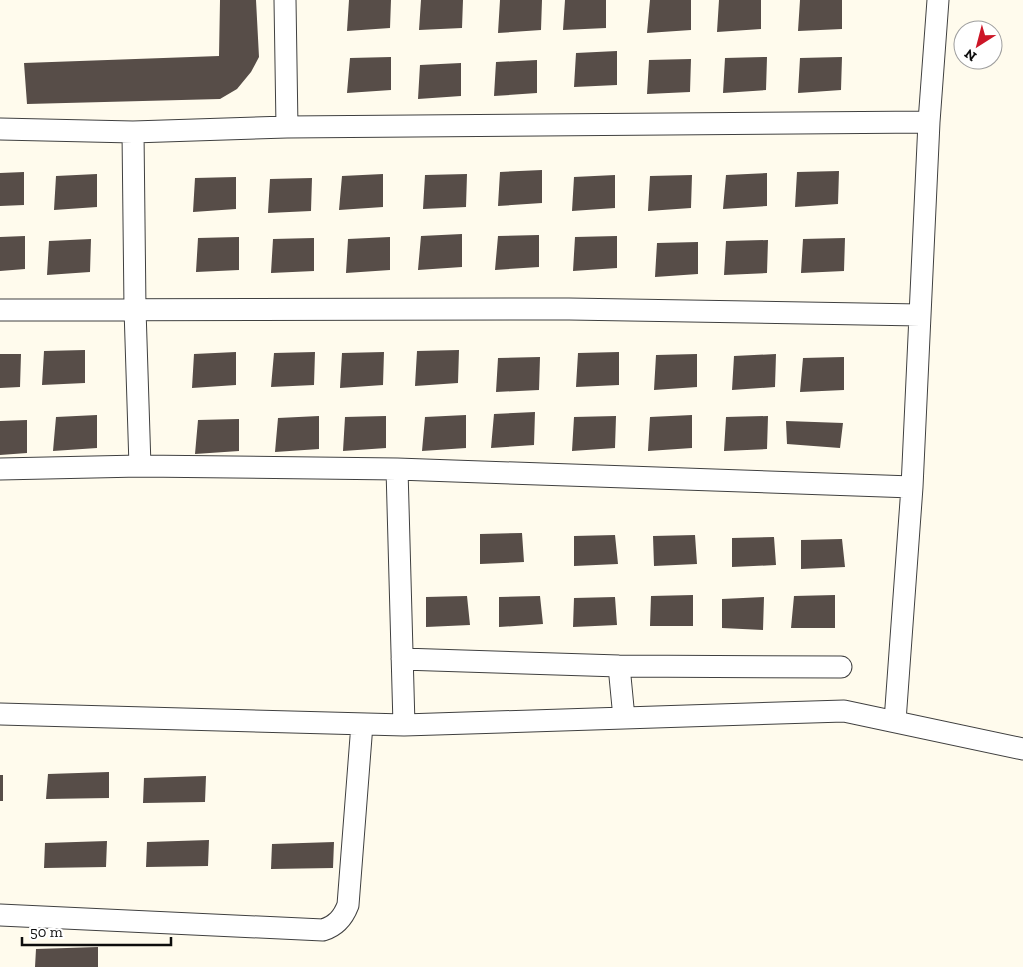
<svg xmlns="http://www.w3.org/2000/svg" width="1023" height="967" viewBox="0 0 1023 967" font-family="'Zilla Slab',serif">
  <rect width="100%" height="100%" fill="#fffbed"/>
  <path fill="#574d48" d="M220,0h36l3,57 -8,15 -14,17 -17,10 -193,5 -3,-41 195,-7z
    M349,0h42l-1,28 -43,3z
    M421,0h42l-1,28 -43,2z
    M500,0h42l-1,30 -43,3z
    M565,0h41v28l-43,2z
    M650,0h41v30l-44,3z
    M719,0h42v29l-44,3z
    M800,0h42v29l-44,2z
    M617,51v34l-43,2 2,-34z
    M391,57v33l-44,3 3,-35z
    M767,57l-1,33 -43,3 2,-35z
    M842,57l-1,33 -43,3 2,-35z
    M691,59l-1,33 -43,2 2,-34z
    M537,60v33l-43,3 2,-34z
    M461,63v33l-43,3 2,-34z
    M542,170v33l-44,3 2,-34z
    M839,171l-1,33 -43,3 2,-35z
    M24,172v33l-24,1v-33z
    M767,173v33l-44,3 3,-34z
    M97,174v33l-43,3 2,-34z
    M383,174v33l-44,3 3,-34z
    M467,174l-1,33 -43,2 2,-34z
    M615,175v33l-43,3 2,-34z
    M692,175l-1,33 -43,3 2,-35z
    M236,177v32l-43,3 2,-34z
    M312,178l-1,33 -43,2 2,-34z
    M462,234v33l-44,3 3,-34z
    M539,235v32l-44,3 3,-34z
    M25,236v33l-25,2v-34z
    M617,236v32l-44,3 2,-34z
    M239,237v33l-43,2 2,-34z
    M390,237v33l-44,3 2,-34z
    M314,238v33l-43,2 2,-34z
    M845,238l-1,33 -43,2 2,-34z
    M91,239l-1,33 -43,3 2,-34z
    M768,240l-1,33 -43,2 2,-34z
    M698,242v32l-43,3 2,-34z
    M85,350v33l-43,2 2,-34z
    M459,350l-1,33 -43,3 2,-35z
    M236,352v33l-44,3 2,-34z
    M315,352l-1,33 -43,2 3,-34z
    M384,352l-1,33 -43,3 2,-35z
    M619,352v33l-43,2 2,-34z
    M0,354h21l-1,33 -20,1z
    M697,354v33l-43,3 2,-35z
    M776,354l-1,33 -43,3 2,-34z
    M540,357l-1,33 -43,2 2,-34z
    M844,357v33l-44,2 3,-34z
    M535,412l-1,33 -43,3 3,-34z
    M97,415v33l-44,3 3,-34z
    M466,415v33l-44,3 3,-34z
    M692,415v33l-44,3 2,-34z
    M319,416v33l-44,3 3,-34z
    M386,416v32l-43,3 2,-34z
    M616,416l-1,32 -43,3 2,-34z
    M768,416l-1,33 -43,2 2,-34z
    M239,419v32l-44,3 3,-34z
    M27,420v33l-27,2v-34z
    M786,421l57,2 -3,25 -53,-4z
    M522,533l2,29 -44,2v-30z
    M615,535l3,29 -44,2v-30z
    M695,535l2,29 -43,2 -1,-30z
    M774,537l2,28 -44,2v-29z
    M842,539l3,28 -44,2v-29z
    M693,595v31h-43l1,-30z
    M835,595v33h-44l3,-32z
    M467,596l3,29 -44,2v-30z
    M540,596l3,28 -44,3v-30z
    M615,597l2,28 -44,2 1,-29z
    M764,597l-1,33 -41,-2v-29z
    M109,772v26l-63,1 2,-25z
    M0,775h3v26h-3z
    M206,776l-1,26 -62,1 1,-25z
    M209,840l-1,26 -62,1 1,-25z
    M107,841l-1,26 -62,1 1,-25z
    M334,842l-1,26 -62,1 1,-25z
    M98,947v20h-63l1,-18z"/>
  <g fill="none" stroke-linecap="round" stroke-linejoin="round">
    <g stroke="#404040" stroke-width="23">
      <path id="street" d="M285,0l2,127
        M0,129l133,3 154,-5 642,-5
        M133,132l2,177 5,157
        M0,310l569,-1 351,6
        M0,469l140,-3 257,3 7,256
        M397,469l515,18
        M402,659l217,7 222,1
        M619,666l5,52
        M0,714l404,11 440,-14 179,38
        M895,721l17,-234 17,-365 9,-122
        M0,915l323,15c13,-4 20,-12 25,-25l14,-181"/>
    </g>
    <use href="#street" stroke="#fff" stroke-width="21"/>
  </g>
  <g transform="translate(978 45) rotate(216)"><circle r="24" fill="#ffffff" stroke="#9e9e9e"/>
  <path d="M0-4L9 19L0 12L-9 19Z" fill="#cc1627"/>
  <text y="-8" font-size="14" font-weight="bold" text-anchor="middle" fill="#0d0d0d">N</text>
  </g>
  <path d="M22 937v8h149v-8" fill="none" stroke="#0d0d0d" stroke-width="2.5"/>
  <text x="30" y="937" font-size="15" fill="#0d0d0d" stroke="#ffffff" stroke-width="4" paint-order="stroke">50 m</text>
</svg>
